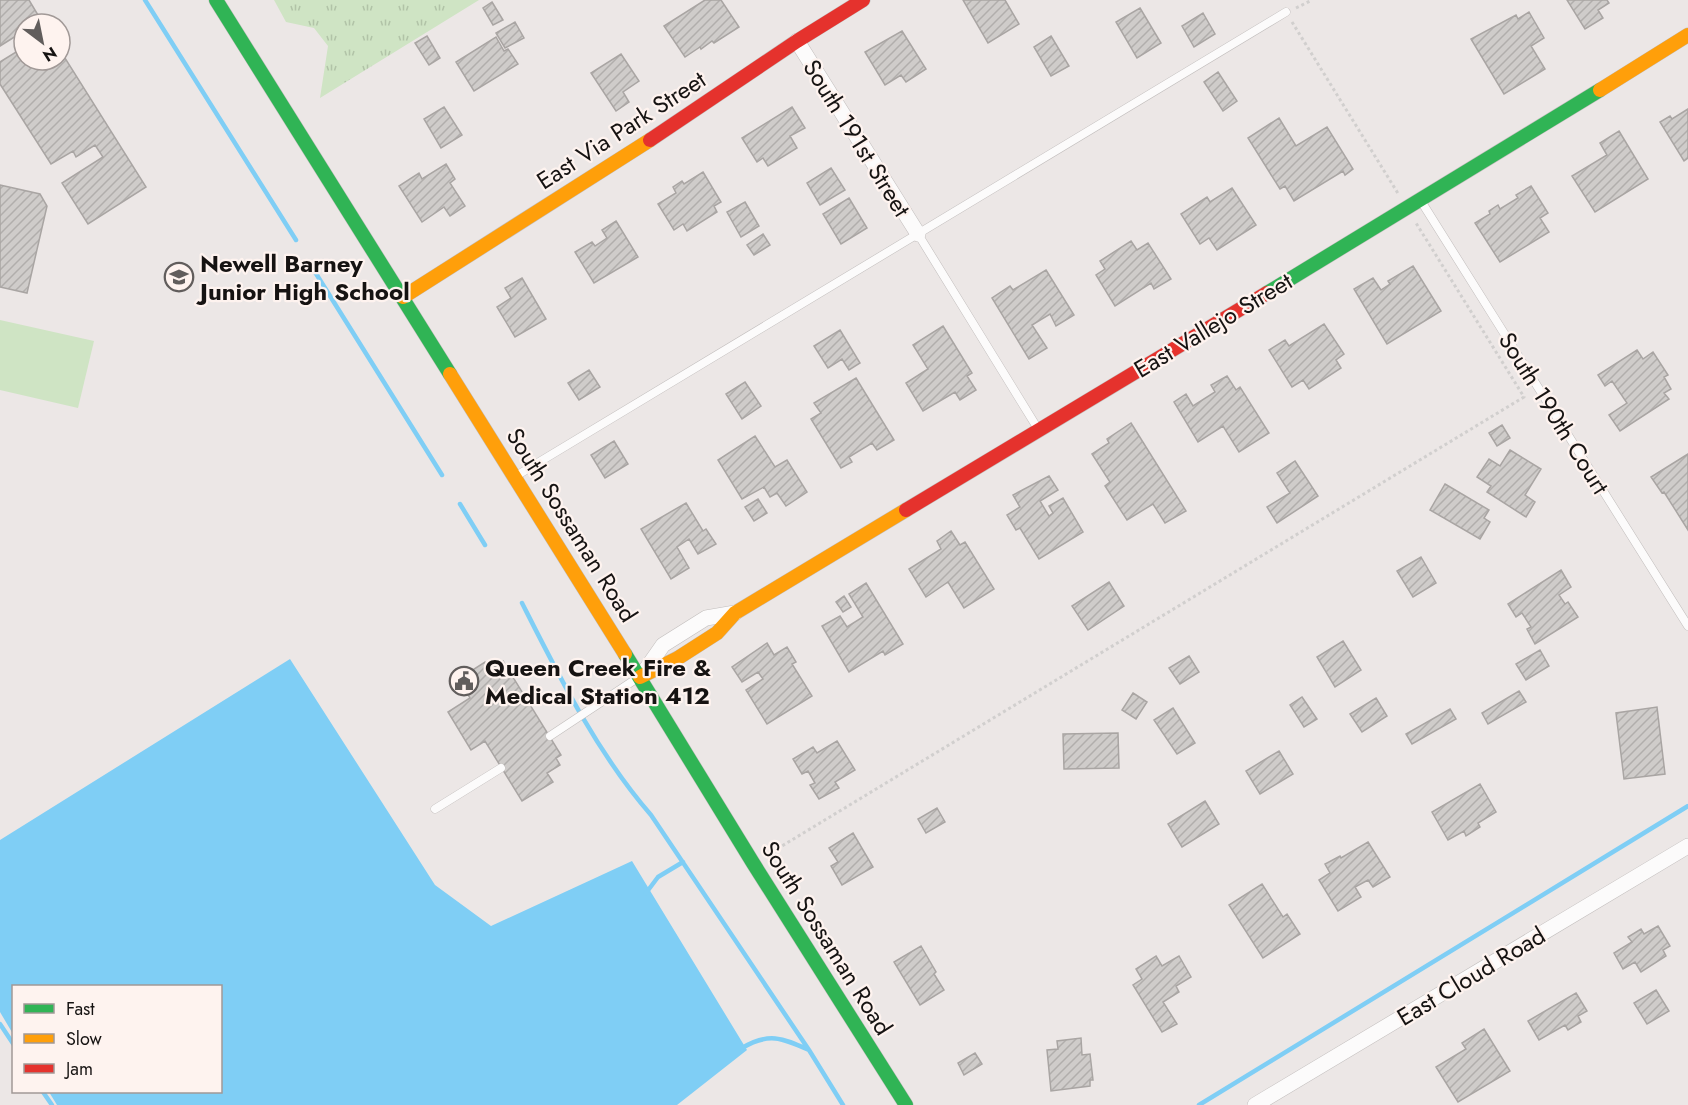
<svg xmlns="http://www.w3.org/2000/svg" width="1688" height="1105" viewBox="0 0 1688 1105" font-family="Jost,sans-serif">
  <defs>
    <pattern id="grass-tufts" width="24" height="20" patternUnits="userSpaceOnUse" patternTransform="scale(1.5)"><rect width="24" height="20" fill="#cfe4c4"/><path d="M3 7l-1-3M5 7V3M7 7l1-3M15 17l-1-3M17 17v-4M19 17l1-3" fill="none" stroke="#b1c3a7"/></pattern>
    <pattern id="building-hatch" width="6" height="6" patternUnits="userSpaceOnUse" patternTransform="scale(1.5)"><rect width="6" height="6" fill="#cfccca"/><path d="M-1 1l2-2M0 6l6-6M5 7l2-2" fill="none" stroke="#b1aeac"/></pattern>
  </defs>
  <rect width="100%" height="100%" fill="#ece7e6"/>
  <path fill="url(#grass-tufts)" d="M274,0h205l-159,98 8,-52 -14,-18 -28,-6z"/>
  <path fill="#cfe4c4" d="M0,320l94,21 -16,67 -78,-18z"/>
  <path fill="#7fcef5" d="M290,659l145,226 56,41 141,-65 115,189 -70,55h-620l-8,-13h171v-106h-206l-1,48 -13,-22v-172z"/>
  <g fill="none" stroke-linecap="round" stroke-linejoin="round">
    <path stroke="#7fcef5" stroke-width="4.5" d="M145,0l151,240
      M315,272l127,203
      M460,504l25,41
      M522,603c37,73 75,150 129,212l158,235 34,55
      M646,893l12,-16 25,-15
      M0,1024l14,21
      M742,1048c27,-16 40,-10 67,2
      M43,1092l9,13
      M1199,1105l489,-299"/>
  </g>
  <path fill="url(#building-hatch)" stroke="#a9a5a3" stroke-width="1.5" d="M0,0h29l12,20 -7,4h-10v7l-24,15z
    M705,0h16l18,27 -25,16 -2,-2 -11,8 -1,-2 -15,10 -21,-31z
    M963,0h42l14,24 -31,19z
    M1567,0h40l2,3 -11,7 5,8 -18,11z
    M492,2l11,18 -10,5 -10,-17z
    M1140,8l21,35 -24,15 -21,-36z
    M1529,12l15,26 -13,8 14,23 -41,25 -33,-55 45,-24 2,4z
    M1203,13l12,21 -21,13 -12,-21z
    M515,22l9,16 -19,10 -9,-15z
    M902,31l24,38 -20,13 -5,-7 -16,10 -20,-33z
    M427,36l13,22 -11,7 -14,-22z
    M1051,36l18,30 -18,10 -17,-29z
    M496,37l8,14 4,-2 10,15 -44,27 -18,-29z
    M24,47v13h36v-10l86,137 -58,37 -26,-41 41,-26 -8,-12 -19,12 -3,-6 -22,13 -51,-80v-22z
    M621,54l18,27 -16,11 6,10 -13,9 -25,-38z
    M1218,72l19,29 -14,10 -19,-29z
    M444,107l18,28 -21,13 -17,-29z
    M792,107l13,21 -15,8 7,12 -29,18 -5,-8 -6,4 -15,-24z
    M1688,109v49l-4,3 -24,-39 10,-6 2,3z
    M1279,118l17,28 31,-19 26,42 -8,6 -2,-4 -49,30 -9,-15 -5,3 -32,-51z
    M1619,131l29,48 -53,33 -23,-36 35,-21 -7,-12z
    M446,164l9,15 -5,4 15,23 -15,10 -6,-9 -22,15 -23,-36 20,-13 3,6z
    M831,168l14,22 -25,15 -13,-22z
    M703,172l18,30 -7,4 3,6 -30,19 -4,-7 -9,6 -16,-26 18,-11 -3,-6 9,-6 2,3z
    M0,185l40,9 7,12 -20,87 -27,-6z
    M1531,186l17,27 -8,5 9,14 -49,30 -25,-39 15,-9 -1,-3 9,-6 2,4 18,-11 -2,-3z
    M1232,188l24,37 -39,25 -8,-12 -9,6 -19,-30 26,-17 3,5z
    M849,198l18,30 -26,16 -18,-30z
    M745,202l14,24 -18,11 -14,-25z
    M616,221l22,36 -44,26 -19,-31 17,-10 3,4 12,-8 -5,-8z
    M763,234l7,11 -16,10 -7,-10z
    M1131,241l6,9 11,-7 23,36 -17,10 -3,-6 -36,23 -19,-31 9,-6 -5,-8z
    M1413,266l28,45 -54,33 -33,-55 19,-11 8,12 9,-6 -2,-3z
    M1046,270l28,45 -18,11 -6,-12 -18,11 15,23 -18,11 -37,-61 18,-12 3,4z
    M522,278l24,41 -31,18 -18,-30 14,-9 -6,-10z
    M1324,324l20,30 -8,6 5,8 -32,21 -6,-9 -11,7 -23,-37 16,-10 4,6z
    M943,326l29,47 -5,3 9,14 -16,10 -5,-8 -32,19 -17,-28 22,-14 -15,-24z
    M840,330l20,33 -11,7 -7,-11 -14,9 -14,-22z
    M1637,350l6,9 10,-7 15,23 -4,2 7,12 -7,4 5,6 -49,32 -11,-16 18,-12 -15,-22 -7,5 -7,-11z
    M589,370l11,17 -21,13 -11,-17z
    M1227,376l9,14 4,-3 29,46 -30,19 -16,-26 -25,16 -24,-40 12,-8 7,12 22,-14 -4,-7z
    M856,378l38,62 -17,10 -5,-7 -23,14 3,5 -11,6 -30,-49 10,-6 -7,-10z
    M745,382l16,24 -19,13 -16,-25z
    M1131,423l55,88 -21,12 -12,-19 -26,16 -22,-34 5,-4 -18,-28 17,-11 -2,-4z
    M1502,425l8,13 -13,8 -8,-13z
    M755,436l20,31 12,-7 20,32 -21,14 -9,-13 -7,4 -6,-10 -22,12 -24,-39z
    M614,441l14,23 -23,14 -14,-23z
    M1510,450l31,19 -16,26 10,7 -9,15 -39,-25 4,-6 -14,-9 12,-18 11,7z
    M1688,454v76l-24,-38 -2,1 -11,-16z
    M1295,461l23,35 -41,27 -10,-16 23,-14 -13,-20z
    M1049,476l9,14 -18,11 9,15 4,-3 -4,-7 14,-8 20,34 -44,27 -19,-31 -4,2 -9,-15 13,-8 -7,-12z
    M1445,484l44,26 -5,8 6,4 -10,17 -50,-29z
    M758,499l9,14 -13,8 -9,-14z
    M686,503l17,28 3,-2 10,15 -18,10 -9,-15 -12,8 12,21 -18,11 -30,-50z
    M951,531l9,14 5,-3 29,47 -30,19 -16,-26 -22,15 -17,-28 32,-20 -4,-8z
    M1421,557l15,26 -23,14 -16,-26z
    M1561,570l10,17 -12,8 6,9 3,-2 10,15 -43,27 -8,-15 4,-2 -9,-14 -6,4 -8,-13z
    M1109,582l15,24 -36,24 -16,-24z
    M866,583l37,61 -18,11 -2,-4 -34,21 -27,-46 18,-10 7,11 16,-10 -14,-23z
    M844,596l7,11 -8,5 -7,-10z
    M1343,641l18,29 -26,17 -18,-30z
    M767,643l7,12 13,-8 9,15 -4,2 20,32 -45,28 -21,-34 17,-11 -5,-7 -16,10 -10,-15z
    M1540,650l9,16 -23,14 -10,-16z
    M1189,656l10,16 -19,12 -11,-16z
    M503,661l58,94 -5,3 4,7 -13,8 6,9 -31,19 -37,-60 -14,9 -23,-38 22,-14 -7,-12 12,-8 -4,-7 14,-9 5,8z
    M1519,691l7,11 -38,22 -6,-11z
    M1133,693l14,9 -11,17 -14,-9z
    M1302,697l15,22 -13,8 -14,-22z
    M1376,698l11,18 -25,16 -12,-18z
    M1657,707l8,67 -41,5 -8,-66z
    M1173,708l22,35 -18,11 -23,-34z
    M1450,709l6,10 -44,25 -6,-10z
    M1118,733l1,35 -55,1 -1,-35z
    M837,741l18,29 -20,12 4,6 -20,11 -9,-14 5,-2 -7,-12 -6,3 -9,-15 20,-12 4,6z
    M1279,751l14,23 -33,20 -14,-23z
    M1480,784l16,28 -18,11 2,4 -14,9 -2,-5 -16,9 -16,-28z
    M1205,801l14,23 -37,23 -14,-23z
    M937,808l8,14 -19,11 -8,-14z
    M853,833l20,34 -31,18 -11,-19 7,-4 -9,-14z
    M1368,842l22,35 -17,10 -5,-7 -13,7 6,10 -23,14 -19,-31 11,-7 -5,-9 15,-8 1,2z
    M1262,884l21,33 4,-3 13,20 -37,24 -34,-53z
    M1658,926l12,20 -7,4 3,6 -25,16 -6,-10 -12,7 -9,-16 18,-11 -4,-5 13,-8 3,5z
    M921,946l15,26 -2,2 10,16 -24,15 -26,-43z
    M1156,956l6,10 17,-10 12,21 -15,9 3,6 -16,10 14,22 -15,8 -29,-47 9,-6 -6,-10z
    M1656,990l13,21 -22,13 -13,-21z
    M1576,993l11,18 -9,5 3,6 -13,8 -3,-5 -26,15 -11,-19z
    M1484,1029l26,42 -52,31 -22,-35 30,-18 -4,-6z
    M1081,1038l1,17 8,-1 3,26h-3v6l-39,5 -4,-41 11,-1 -1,-8z
    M975,1053l7,11 -18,11 -6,-12z"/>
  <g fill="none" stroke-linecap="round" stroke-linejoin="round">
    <g stroke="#c1bdbc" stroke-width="9">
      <path id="lane" d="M1421,201l267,425
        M918,234l120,195
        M516,476l770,-464
        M550,736l89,-59
        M435,809l66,-41"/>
    </g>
    <g stroke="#c1bdbc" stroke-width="16">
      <path id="street" d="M797,41l121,193
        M642,675l21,-30 43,-27 29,-5
        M1255,1105l433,-259"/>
    </g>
    <g stroke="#c1bdbc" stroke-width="15">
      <path id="fast" d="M216,0l234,374
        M1267,293l333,-203
        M625,654l128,209 153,242"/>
    </g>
    <g stroke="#c1bdbc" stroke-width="15">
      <path id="slow" d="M1600,90l88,-55
        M403,297l247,-157
        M450,374l175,280
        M640,677l38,-19 39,-25 18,-20 171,-103"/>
    </g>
    <g stroke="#c1bdbc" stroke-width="15">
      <path id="jam" d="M650,140l147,-99 66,-41
        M906,510l361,-217"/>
    </g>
    <path stroke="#d1cfce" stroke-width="3" stroke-dasharray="3 3" stroke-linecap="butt" d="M1296,8l16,-8
      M1292,22l107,173
      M767,855l757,-458 -108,-174"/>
    <use href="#lane" stroke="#fcfbfb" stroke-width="8"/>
    <use href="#street" stroke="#fcfbfb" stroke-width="15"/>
    <use href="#fast" stroke="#30b455" stroke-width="14"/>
    <use href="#slow" stroke="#ff9f0a" stroke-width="14"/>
    <use href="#jam" stroke="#e5322d" stroke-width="14"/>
  </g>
  <defs>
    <g id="school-ring" transform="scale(1.5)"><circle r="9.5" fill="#fef3ef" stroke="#615d5c" stroke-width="1.5"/><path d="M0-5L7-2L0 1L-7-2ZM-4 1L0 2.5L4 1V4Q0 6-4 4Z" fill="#615d5c"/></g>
    <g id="civic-ring" transform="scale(1.5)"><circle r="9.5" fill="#fef3ef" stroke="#615d5c" stroke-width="1.5"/><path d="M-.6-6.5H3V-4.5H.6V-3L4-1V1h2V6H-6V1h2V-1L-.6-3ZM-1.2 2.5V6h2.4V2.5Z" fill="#615d5c"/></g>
  </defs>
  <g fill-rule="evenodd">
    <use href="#school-ring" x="179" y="277"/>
    <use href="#civic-ring" x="464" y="681"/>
  </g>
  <g text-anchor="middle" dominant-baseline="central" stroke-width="4.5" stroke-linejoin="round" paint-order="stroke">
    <g font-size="24" fill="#161312" stroke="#fef3ef">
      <text transform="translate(621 130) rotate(-33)">East Via Park Street</text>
      <text transform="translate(857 138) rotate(58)">South 191st Street</text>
      <text transform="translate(1213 325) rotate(-31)">East Vallejo Street</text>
      <text transform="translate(1554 413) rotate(58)">South 190th Court</text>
      <text transform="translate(572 525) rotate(58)">South Sossaman Road</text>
      <text transform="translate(827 938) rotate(58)">South Sossaman Road</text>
      <text transform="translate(1471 976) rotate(-31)">East Cloud Road</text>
    </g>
    <g font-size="24" font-weight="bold" fill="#161312" stroke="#fef3ef" text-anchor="start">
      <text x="200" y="263">Newell Barney<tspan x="200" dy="28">Junior High School</tspan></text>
      <text x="485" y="667">Queen Creek Fire &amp;<tspan x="485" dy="28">Medical Station 412</tspan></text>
    </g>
  </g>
  <rect x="12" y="985" width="210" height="108" fill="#fef3ef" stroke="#a19997" stroke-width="1.5"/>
  <rect x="24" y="1004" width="30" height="9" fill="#30b455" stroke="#a19997" stroke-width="1.5"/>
  <text x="66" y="1015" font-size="18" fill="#161312">Fast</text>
  <rect x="24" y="1034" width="30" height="9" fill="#ff9f0a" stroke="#a19997" stroke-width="1.5"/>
  <text x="66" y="1045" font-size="18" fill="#161312">Slow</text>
  <rect x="24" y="1064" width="30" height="9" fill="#e5322d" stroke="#a19997" stroke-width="1.5"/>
  <text x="66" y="1075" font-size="18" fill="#161312">Jam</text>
  <g transform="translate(42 42) rotate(148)"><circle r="28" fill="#fef3ef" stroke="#a19997" stroke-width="1.5"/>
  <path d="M0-4.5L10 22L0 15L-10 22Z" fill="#615d5c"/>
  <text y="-9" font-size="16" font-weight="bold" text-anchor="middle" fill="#161312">N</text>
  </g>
</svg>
